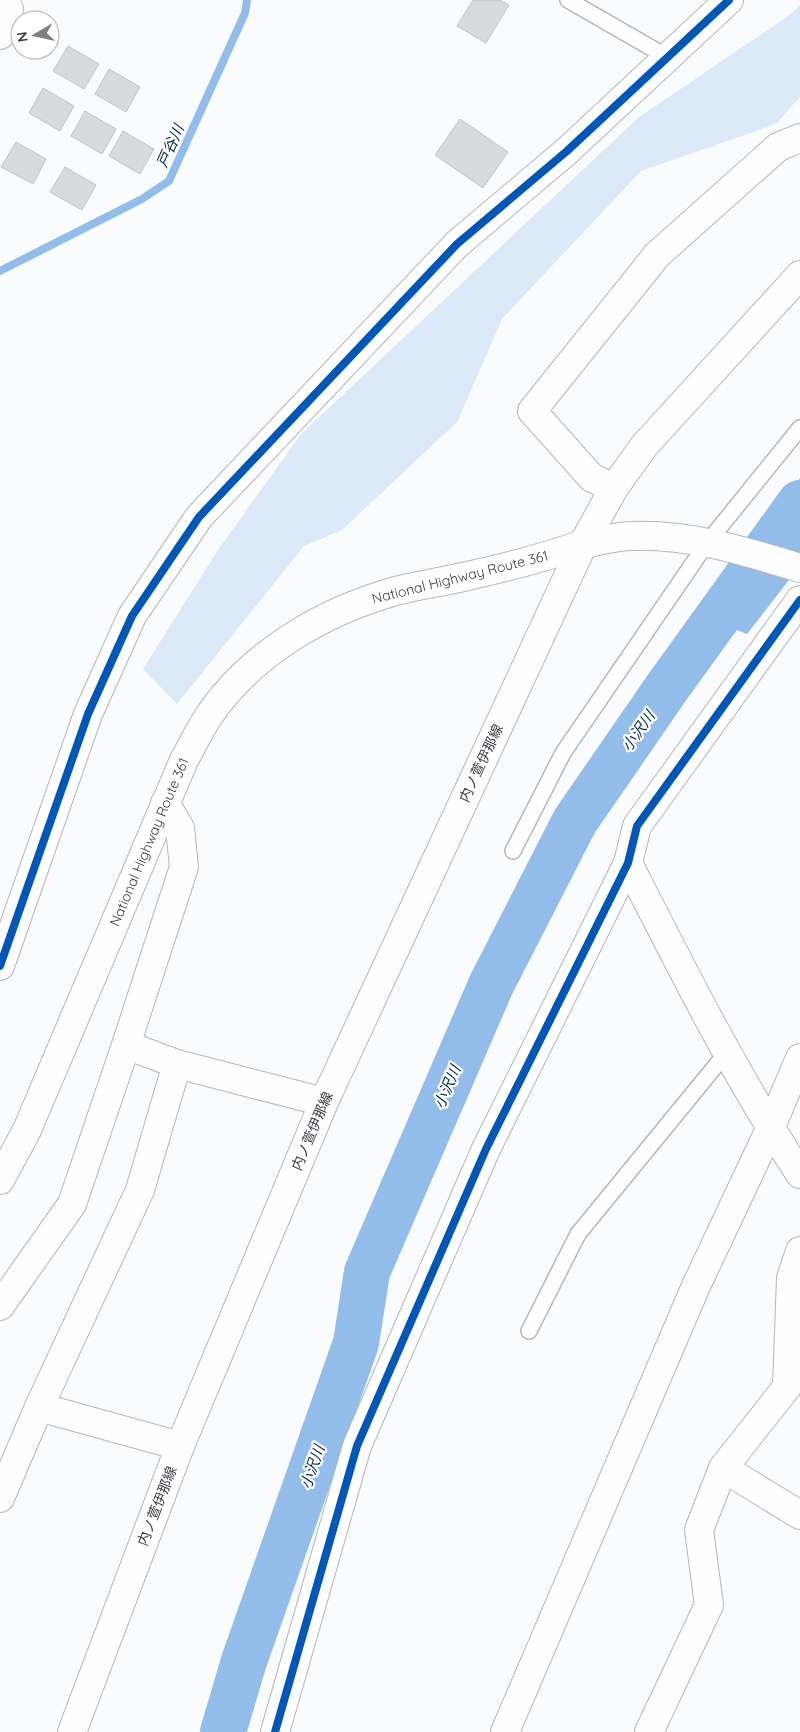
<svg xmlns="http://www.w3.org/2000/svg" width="800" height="1732" viewBox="0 0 800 1732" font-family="Quicksand,'Noto Sans JP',sans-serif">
  <rect width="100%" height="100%" fill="#fafbfc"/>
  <path fill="#dce9f8" d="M800,5v92l-24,27 -135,47 -139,148 -45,103 -115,108 -38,16 -127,158 -34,-35 75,-119 83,-116 338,-317 151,-102z"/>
  <path fill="#92bdea" d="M800,478v88l-53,68 -16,-6 -30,-24z"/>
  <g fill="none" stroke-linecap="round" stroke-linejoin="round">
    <path stroke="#92bdea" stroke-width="8" d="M0,271l142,-72 27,-18 76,-168 2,-13"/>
    <path stroke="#92bdea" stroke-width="46" d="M223,1732l21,-71 112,-318 11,-71 124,-287 84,-164 91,-132 134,-186"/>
  </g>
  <path fill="#d8dadd" stroke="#c2c4c6" d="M473,0h27l9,5 -23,38 -29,-17z
    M68,46l31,18 -15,25 -31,-18z
    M109,69l31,18 -14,25 -31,-18z
    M43,88l31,18 -14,25 -31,-18z
    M85,111l31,18 -14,25 -31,-18z
    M460,119l48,33 -25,36 -48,-33z
    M123,131l31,18 -14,25 -31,-18z
    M16,142l30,17 -13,25 -32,-17z
    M65,167l31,18 -14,25 -32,-18z"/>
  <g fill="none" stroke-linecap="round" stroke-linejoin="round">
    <g stroke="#b5b7b9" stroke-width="18">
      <path id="lane" d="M568,0l99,57
        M513,851l50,-98 144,-210 93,-115
        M529,1331l49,-97 149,-182"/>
    </g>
    <g stroke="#b5b7b9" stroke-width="30">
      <path id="street" d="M0,35l9,-26 -4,-9
        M614,488l-22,-10 -60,-67 125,-156 121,-108 22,-9
        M628,863c54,106 107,212 172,311
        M0,966l88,-252 44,-98 67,-99 258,-273 110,-93 162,-151
        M126,1045l51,19 147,38
        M0,1306l72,-102 54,-159 58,-178 -4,-39 -15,-25
        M39,1407l141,39
        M723,1468l77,47
        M0,1498l39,-91 101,-217 37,-126
        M275,1732l82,-286 129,-297 142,-286 9,-37 163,-226
        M505,1732l191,-446 74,-157 30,-71
        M649,1732l60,-127 -10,-75 24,-62 64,-81 4,-109 9,-27"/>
    </g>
    <g stroke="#b5b7b9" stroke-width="30">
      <path id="secondary" d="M72,1732l108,-286 144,-344 259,-558c16,-3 33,-8 49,-8 58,-2 113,15 168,32"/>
    </g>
    <g stroke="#b5b7b9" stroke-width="30">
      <path id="highway" d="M0,1180l27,-50 157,-370c8,-14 15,-29 24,-43 43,-64 116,-106 188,-126 22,-6 45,-9 67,-14 41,-9 81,-19 120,-33l31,-56 30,-42 156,-171"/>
    </g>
    <use href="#lane" stroke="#fefeff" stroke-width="15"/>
    <use href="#street" stroke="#fefeff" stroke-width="28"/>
    <use href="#secondary" stroke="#fefeff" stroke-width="28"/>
    <use href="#highway" stroke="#fefeff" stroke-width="28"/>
    <g stroke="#fff" stroke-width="11">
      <path id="cycleway" d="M0,966l88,-252 44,-98 67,-99 258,-273 110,-93 162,-151
        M275,1732l82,-286 129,-297 142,-286 9,-37 163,-226"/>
    </g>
    <use href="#cycleway" stroke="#0057b8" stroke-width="8"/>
  </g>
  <g text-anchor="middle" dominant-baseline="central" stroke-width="4.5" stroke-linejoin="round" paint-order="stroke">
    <g font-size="14" fill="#393d41" stroke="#fff">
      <text transform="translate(460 577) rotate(-14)">National Highway Route 361</text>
      <text transform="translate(481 763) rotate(-65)">内ノ萱伊那線</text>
      <text transform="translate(149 842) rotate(-67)">National Highway Route 361</text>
      <text transform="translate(312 1131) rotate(-67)">内ノ萱伊那線</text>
      <text transform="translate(157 1506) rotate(-69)">内ノ萱伊那線</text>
    </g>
    <g font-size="15" font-style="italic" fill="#002952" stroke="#fff">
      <text transform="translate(170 146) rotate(-66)">戸谷川</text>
      <text transform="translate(638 731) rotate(-55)">小沢川</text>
      <text transform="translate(447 1087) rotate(-67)">小沢川</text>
      <text transform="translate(312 1467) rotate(-71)">小沢川</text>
    </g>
  </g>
  <g transform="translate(35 35) rotate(261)"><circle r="24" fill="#ffffff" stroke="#b0b1b3"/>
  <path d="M0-4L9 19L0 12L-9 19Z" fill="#7d8082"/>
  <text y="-8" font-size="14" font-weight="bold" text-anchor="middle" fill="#393d41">N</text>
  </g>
</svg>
